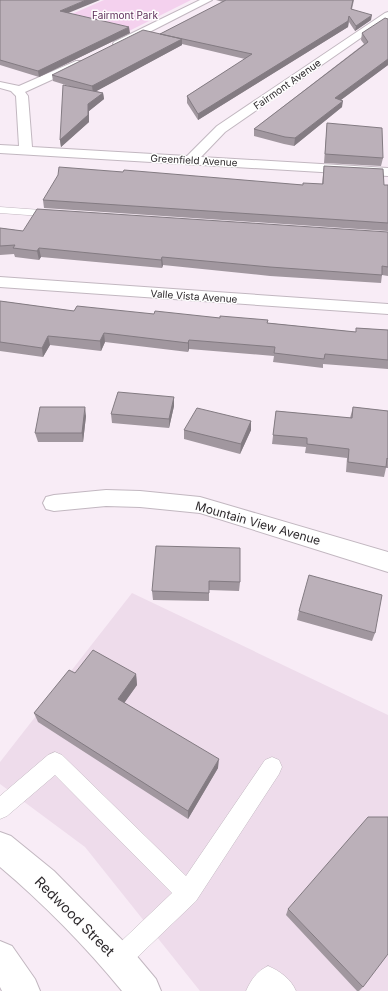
<svg xmlns="http://www.w3.org/2000/svg" width="388" height="991" viewBox="0 0 388 991" font-family="Inter,sans-serif">
  <rect width="100%" height="100%" fill="#f8ecf6"/>
  <path fill="#eedceb" d="M132,593l256,122v276h-188l-115,-144 -85,-63v-22z"/>
  <path fill="#f4d1ee" d="M104,0h87l-64,32 -62,-15z"/>
  <g fill="none" stroke-linecap="round" stroke-linejoin="round">
    <g stroke="#c2b7c0" stroke-width="1">
      <path id="service" d="M0,207l55,4 5,3 -5,3 -55,-4z
        M55,752l7,3 124,121 79,-116 7,-3 7,3 3,7 -3,7 -83,127 -70,67 -8,4 -8,-4 -4,-8 4,-8 62,-59 -117,-118 -48,41 -7,3v-23l48,-41z
        M268,966c12,5 23,13 28,25h-50c5,-11 11,-20 22,-25z"/>
    </g>
    <g stroke="#c2b7c0" stroke-width="2">
      <path id="minor" d="M200,0h12l-90,46h-8l-1,-2 1,-2z
        M388,12v7l-163,113 -24,25 187,11v8l-388,-23v-8l19,1 -3,-50 -5,-5 -11,-3v-6l19,4 57,-25h8l2,2 -2,2 -59,27 3,4 4,51 155,9 30,-30 168,-113z
        M0,277l388,27v10l-388,-27z
        M106,490l34,1 60,6 188,55v20l-188,-59 -60,-6 -34,-1 -52,5 -8,-2 -3,-6 3,-6 8,-2z"/>
    </g>
    <g stroke="#c2b7c0" stroke-width="2">
      <path id="secondary" d="M0,832l11,4 43,35 76,77 26,31 5,12h-39c-37,-45 -78,-87 -122,-124z
        M0,941l12,5 23,33 5,12h-38l-2,-4z"/>
    </g>
    <use href="#service" fill="#fff" fill-rule="evenodd"/>
    <use href="#minor" fill="#fff" fill-rule="evenodd"/>
    <use href="#secondary" fill="#fff" fill-rule="evenodd"/>
  </g>
  <path fill="#a1979f" d="M0,0l69,13 61,20 -91,44 -39,-12z
    M216,0h138l-2,9 19,11 -16,11 -6,-9 -1,5 -150,93 -11,-17v-7l58,-37 -63,-15v1l-86,46 7,2 1,6 -15,12v11l-28,25 -1,-7 12,-53 -19,-6 -1,-6 108,-41 63,-32z
    M388,19v46l-47,35 1,7 -48,39 -10,-2 -30,-8v-7l110,-85 -3,-4 1,-7z
    M327,123l56,35 -2,8 -57,-3z
    M324,166l60,19h4v46l-344,-23 -1,-8 80,-28 180,13 19,-1z
    M0,228l23,3 365,1v44l-6,-1 -1,8 -111,-7 -107,-11 -1,3 -121,-11 -2,3 -24,-3 -1,-3 -14,1z
    M0,301l74,10 80,3 66,4 136,14v-4l32,2v39l-65,-5v4l-50,-6 1,-6 -85,-7 -1,3 -83,-10 -4,9 -51,-6 -7,12 -43,-6z
    M174,397v9l-5,22 -57,-5 -1,-9z
    M353,407l35,4v57h-2l-2,9 -38,-5 1,-14 -42,-5 1,-6 -34,-3 4,-33 74,7z
    M86,416l-3,26h-45l-3,-9z
    M251,421v9l-11,24 -56,-15v-9z
    M240,548v34l-1,9 -30,-1v11l-56,-1 -1,-9z
    M299,611l76,22 -3,8 -75,-21z
    M75,673l61,1 1,11 -13,18 94,65 -30,51 -150,-97 -4,-9z
    M288,909l75,78 -4,4h-2l-71,-76z"/>
  <path fill="#837b82" d="M86,0h14l-39,16 -1,-5z
    M372,15l-1,5 -16,11 1,-5z
    M349,16l-1,11 -150,93v-6z
    M129,27l1,6 -91,44 -1,-6z
    M182,39v6l-89,48 -1,-7z
    M388,59v6l-54,40 1,-7z
    M103,93l1,6 -15,12v11l-28,25 -1,-7 28,-36z
    M343,101l-1,6 -48,39 1,-8z
    M39,248l2,9 -2,3 -2,-9z
    M162,257l1,8 -1,3 -1,-8z
    M104,333l1,9 -4,9 -1,-10z
    M48,336l2,9 -7,12 -1,-9z
    M189,340v9l-1,3v-9z
    M174,397v9l-5,22v-9z
    M85,407l1,9 -3,26 -1,-9z
    M251,421v9l-11,24 1,-10z
    M136,674l1,11 -17,24 -2,-10z
    M219,759l-1,9 -30,51v-8z"/>
  <path fill="#bbb0b9" stroke="#837b82" d="M0,0h86l-26,11 69,16 -91,44 -38,-11z
    M226,0h127l-2,9 21,6 -16,11 -7,-10 -1,5 -150,93 -11,-18 65,-42 -92,-20z
    M385,18l3,1v40l-53,39 8,3 -48,37 -10,-1 -31,-8 114,-87 -6,-9z
    M143,30l39,9 -90,47 -40,-11z
    M63,85l40,8 -15,11v11l-28,25z
    M327,123l55,5 1,30 -58,-4z
    M324,166l59,3 1,16h4v38l-345,-23 15,-25 1,-8 64,5 1,-2 179,15v-2l20,1z
    M37,209l351,23v35l-6,-1v9l-112,-8 -108,-10 -1,3 -122,-12 -2,3 -24,-3 2,-3 -15,1v-18l23,3z
    M0,301l74,10 3,-5 77,8 1,-3 65,7v-2l48,4 -1,3 89,9v-4l32,2v30l-63,-6 -1,5 -50,-6 1,-6 -86,-7 -1,3 -84,-10 -4,8 -52,-5 -6,12 -42,-6z
    M118,392l56,5 -5,22 -58,-5z
    M40,407h45l-3,26h-47z
    M353,407l35,4v48l-1,-1 -1,9 -38,-5 1,-13 -42,-5v-6l-34,-3 3,-24 76,7z
    M197,408l54,13 -10,23 -57,-14z
    M156,546l84,2v34l-31,-1v12l-57,-2z
    M309,575l73,20 -7,38 -76,-22z
    M93,650l43,24 -18,25 101,60 -31,52 -154,-98 35,-43 6,3z
    M368,817h20v137l-25,33 -75,-78z"/>
  <g text-anchor="middle" dominant-baseline="central" stroke-width="3" stroke-linejoin="round" paint-order="stroke">
    <g font-size="10" fill="#5d2d58" stroke="#fefefe">
      <text x="125" y="15">Fairmont Park</text>
    </g>
    <g font-size="10" fill="#2e2a2d" stroke="#fefefe">
      <text transform="translate(287 84) rotate(-35)">Fairmont Avenue</text>
      <text transform="translate(194 160) rotate(3)">Greenfield Avenue</text>
      <text transform="translate(194 296) rotate(4)">Valle Vista Avenue</text>
    </g>
    <g font-size="12" fill="#2e2a2d" stroke="#fefefe">
      <text transform="translate(258 523) rotate(16)">Mountain View Avenue</text>
    </g>
    <g font-size="14" fill="#2e2a2d" stroke="#fefefe">
      <text transform="translate(75 916) rotate(45)">Redwood Street</text>
    </g>
  </g>
</svg>
